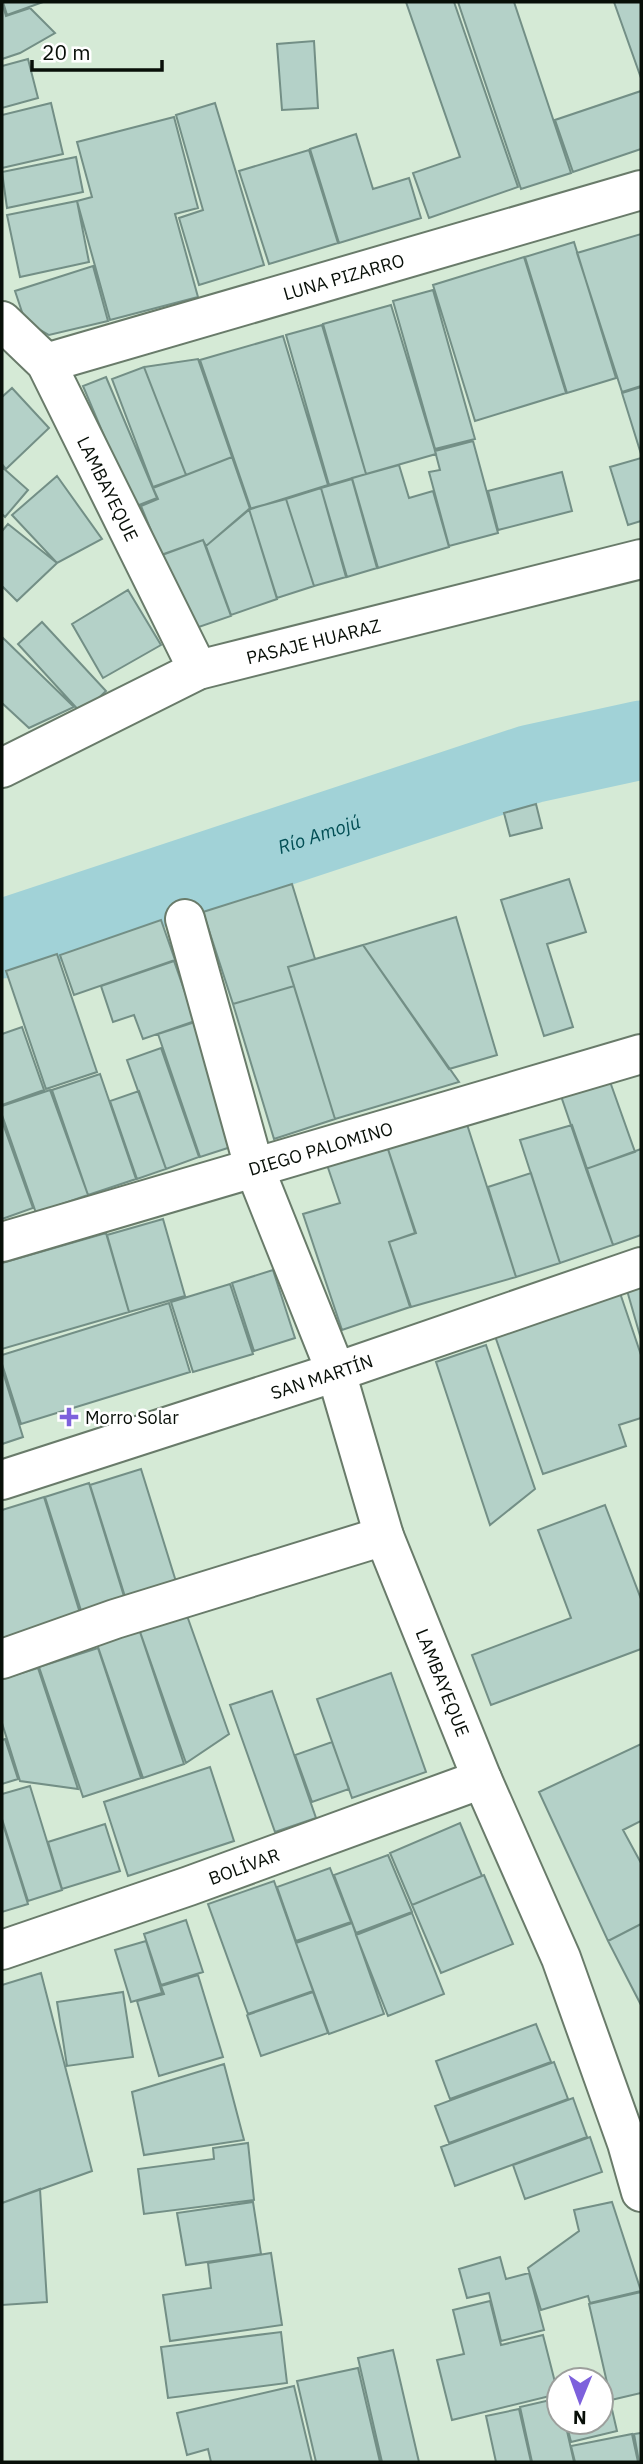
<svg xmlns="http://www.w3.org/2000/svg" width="643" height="2464" viewBox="0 0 643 2464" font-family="'IBM Plex Sans',sans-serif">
  <rect width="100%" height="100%" fill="#d5ead6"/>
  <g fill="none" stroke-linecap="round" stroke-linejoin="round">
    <path stroke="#a1d2d7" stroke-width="79" id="s1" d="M2,939l529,-175 110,-24"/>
  </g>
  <path fill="#b4d1c8" stroke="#738f86" stroke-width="2" d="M2,2l4,14 24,-8 25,25 -35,20 -18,6z
    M3,2h40l-36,13z
    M406,2h48l64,185 -89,31 -16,-45 47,-16z
    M458,2h56l57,171 -50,16z
    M614,2h27v76z
    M314,41l4,67 -36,2 -5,-66z
    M28,59l10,39 -36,10v-42z
    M641,91v58l-68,23 -18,-52z
    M51,103l12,51 -61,14v-53z
    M215,103l49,162 -65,20 -20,-67 24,-8 -27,-95z
    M174,117l24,91 -23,6 23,83 -88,23 -33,-119 15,-4 -15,-55z
    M356,134l17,55 36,-11 12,40 -82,25 -29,-94z
    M309,150l29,93 -69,21 -30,-93z
    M76,157l7,35 -76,16 -5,-36z
    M77,201l12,61 -69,15 -13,-62z
    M641,234v152l-19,6 -45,-139z
    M574,242l42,136 -49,15 -42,-136z
    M524,257l42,136 -91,28 -42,-136z
    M93,266l15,55 -59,14 -24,-14 -10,-30z
    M433,290l42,149 -40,10 -42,-148z
    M391,305l45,149 -70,20 -43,-150z
    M322,325l44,149 -37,11 -43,-150z
    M283,336l45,149 -77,24 -51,-149z
    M198,359l34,98 -46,18 -42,-108z
    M144,367l42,108 -33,12 -41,-108z
    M106,377l51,121 -23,9 -51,-121z
    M641,387v67l-19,-61z
    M12,388l37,40 -43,41 -4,-5v-67z
    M473,441l25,92 -49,13 -20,-74 11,-2 -5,-19z
    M232,457l18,52 -44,37 -3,-6 -42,15 -20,-49 17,-7 -5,-11z
    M641,458v63l-13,4 -18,-58z
    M399,465l10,33 24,-7 16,56 -71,21 -26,-90z
    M2,467l26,23 -23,27 -3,-3z
    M562,472l10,39 -74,19 -10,-39z
    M57,476l45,63 -45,24 -45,-48z
    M352,479l25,89 -30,9 -26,-89z
    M321,488l25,89 -32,9 -28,-87z
    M286,499l28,87 -37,12 -28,-89z
    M249,509l28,90 -46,16 -25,-69z
    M8,524l49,39 -40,38 -15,-15v-55z
    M203,540l28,76 -41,14 -28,-75z
    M128,590l33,55 -58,33 -31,-54z
    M42,622l64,69 -24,23 -64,-70z
    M2,637l72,70 -45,21 -27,-25z
    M536,804l6,24 -32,8 -6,-23z
    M569,879l17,53 -39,12 26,83 -29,9 -43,-136z
    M292,884l23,75 -27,8 6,19 -61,18 -30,-92z
    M456,917l41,138 -48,14 -86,-124z
    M161,920l14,40 -101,35 -14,-40z
    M363,945l96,137 -124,37 -47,-152z
    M57,954l40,118 -51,17 -40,-118z
    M174,961l21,60 -52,18 -9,-24 -21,7 -12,-36z
    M294,986l41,133 -61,20 -41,-135z
    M195,1022l42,123 -37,12 -42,-123z
    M22,1027l22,63 -42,15v-71z
    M161,1048l38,109 -33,12 -39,-109z
    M100,1074l36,105 -48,16 -36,-105z
    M608,1076l27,76 -49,17 -26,-76z
    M50,1090l38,105 -52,18 -34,-98v-9z
    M139,1091l27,78 -29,10 -27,-78z
    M464,1115l52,162 -105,30 -22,-65 27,-9 -31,-93z
    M2,1121l31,87 -31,11z
    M572,1125l41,120 -53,18 -40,-123z
    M385,1140l30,93 -26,9 21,65 -68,23 -39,-116 37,-11 -15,-44z
    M641,1149v86l-28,10 -27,-76z
    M531,1173l29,90 -44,14 -28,-90z
    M163,1219l22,77 -56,16 -22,-77z
    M106,1233l23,79 -127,37v-86z
    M273,1270l22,68 -41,13 -22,-68z
    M641,1282v57l-15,-52z
    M230,1284l23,70 -60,18 -22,-70z
    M619,1290l22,65v63l-22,7 7,21 -83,28 -49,-141z
    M169,1303l21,69 -169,52 -19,-60v-9z
    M486,1345l49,144 -45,36 -54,-163z
    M2,1369l21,68 -21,7z
    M141,1469l37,119 -51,15 -37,-118z
    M89,1483l38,123 -43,14 -39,-123z
    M44,1497l40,129 -82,26v-142z
    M605,1505l36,94v50l-150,56 -19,-50 99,-37 -33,-88z
    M185,1610l44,124 -43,29 -48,-137z
    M138,1626l46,138 -41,14 -47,-137z
    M98,1648l43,130 -58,19 -44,-130z
    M38,1668l40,121 -58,-8 -18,-58v-44z
    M391,1673l35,99 -74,26 -35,-99z
    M272,1691l44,127 -41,14 -45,-127z
    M5,1739l13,40 -16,5v-44z
    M332,1742l17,47 -37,13 -17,-47z
    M641,1744v77l-18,9 18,33v61l-33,17 -69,-149z
    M210,1767l24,74 -106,35 -24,-74z
    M30,1786l32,104 -34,11 -26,-82v-25z
    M2,1821l26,83 -26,8z
    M460,1823l22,53 -70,29 -22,-52z
    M105,1824l15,47 -58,18 -14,-47z
    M388,1855l24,57 -56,21 -22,-58z
    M330,1868l21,54 -55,19 -19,-54z
    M484,1875l29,69 -72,29 -29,-68z
    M274,1881l39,110 -65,23 -40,-110z
    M412,1913l32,81 -56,22 -32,-81z
    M186,1920l17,52 -42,13 -17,-51z
    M352,1923l32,91 -55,20 -33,-91z
    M641,1924v81l-33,-64z
    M146,1941l16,52 -31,9 -16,-52z
    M41,1973l51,198 -90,32v-218z
    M198,1975l25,82 -64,19 -22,-75 27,-7 -3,-8z
    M123,1992l10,65 -66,9 -10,-64z
    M313,1992l15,41 -67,23 -14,-41z
    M536,2024l15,38 -101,37 -14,-38z
    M554,2062l14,37 -119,44 -14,-37z
    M224,2064l20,76 -100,15 -12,-63z
    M573,2098l14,39 -132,49 -14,-39z
    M590,2137l12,35 -77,27 -12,-34z
    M248,2143l6,57 -110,14 -6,-45 76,-10 -1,-11z
    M40,2189l7,113 -45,3v-102z
    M253,2202l8,52 -75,11 -9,-52z
    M612,2202l29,89 -51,12 -2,-7 -47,14 -13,-42 51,-37 -5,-21z
    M271,2253l11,72 -112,16 -7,-46 48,-7 -3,-25z
    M500,2257l6,22 23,-6 15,57 -43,11 -12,-48 -22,5 -8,-29z
    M641,2292v101l-30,7 -22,-96z
    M490,2301l11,44 42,-10 15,59 -106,26 -15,-60 27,-6 -11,-44z
    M281,2332l6,51 -119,15 -7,-51z
    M393,2350l26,112h-37l-24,-104z
    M358,2368l22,94h-64l-19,-81z
    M294,2386l18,76h-101l-3,-13 -21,6 -10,-42z
    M607,2388l10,43 -46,11 -5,-20h35v-33z
    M559,2398v24h6l9,40h-42l-12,-55z
    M519,2409l12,53h-35l-10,-46z
    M641,2433v29h-2l-5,-28z
    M632,2434l6,28h-63l-4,-16z"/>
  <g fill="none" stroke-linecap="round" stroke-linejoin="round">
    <g stroke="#697b6a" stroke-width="42">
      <g id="street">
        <path id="s2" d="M2,321l44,42 152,307"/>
        <path id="s3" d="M46,363l595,-173"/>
        <path id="s4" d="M2,768l196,-98 443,-111"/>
        <path id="s5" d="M185,919l69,248 82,205 48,164 98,243 79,179 66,185 14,49"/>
        <path id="s6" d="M2,1242l639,-188"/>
        <path id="s7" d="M2,1480l334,-108 305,-105"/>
        <path d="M2,1659l113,-40 269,-83"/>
        <path id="s8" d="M2,1950l187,-64 293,-107"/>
      </g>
    </g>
    <use href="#street" stroke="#fff" stroke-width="38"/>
  </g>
  <path fill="#7d61dc" stroke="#fff" stroke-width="2.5" d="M65.5 1406.5h7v7h7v7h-7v7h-7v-7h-7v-7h7z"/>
  <g text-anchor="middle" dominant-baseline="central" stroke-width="5" stroke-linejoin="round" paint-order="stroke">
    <g font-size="18" fill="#080f08" stroke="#fff">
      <text stroke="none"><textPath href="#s3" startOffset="310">LUNA PIZARRO</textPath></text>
      <text stroke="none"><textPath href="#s2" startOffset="201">LAMBAYEQUE</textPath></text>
      <text stroke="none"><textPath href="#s4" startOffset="338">PASAJE HUARAZ</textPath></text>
      <text stroke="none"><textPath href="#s6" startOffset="332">DIEGO PALOMINO</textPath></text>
      <text stroke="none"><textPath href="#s7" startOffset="336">SAN MARTÍN</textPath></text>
      <text stroke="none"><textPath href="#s5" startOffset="807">LAMBAYEQUE</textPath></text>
      <text stroke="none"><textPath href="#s8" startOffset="256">BOLÍVAR</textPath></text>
    </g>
    <g font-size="18" fill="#080f08" stroke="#fff" text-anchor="start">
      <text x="85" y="1417">Morro Solar</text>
    </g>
    <g font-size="19" font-style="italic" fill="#024e54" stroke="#fff">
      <text stroke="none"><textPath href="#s1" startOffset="334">Río Amojú</textPath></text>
    </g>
  </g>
  <rect width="643" height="2464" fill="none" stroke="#080f08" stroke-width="7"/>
  <g transform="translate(580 2401) rotate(181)"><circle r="33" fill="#ffffff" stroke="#9c9f9c" stroke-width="2"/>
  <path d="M0-5L12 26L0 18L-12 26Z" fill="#7d61dc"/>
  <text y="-10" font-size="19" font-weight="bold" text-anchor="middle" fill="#080f08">N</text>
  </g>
  <path d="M32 60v10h130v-10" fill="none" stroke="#080f08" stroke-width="3.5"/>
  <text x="42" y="60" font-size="21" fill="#080f08" stroke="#ffffff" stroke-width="5" paint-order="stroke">20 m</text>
</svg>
